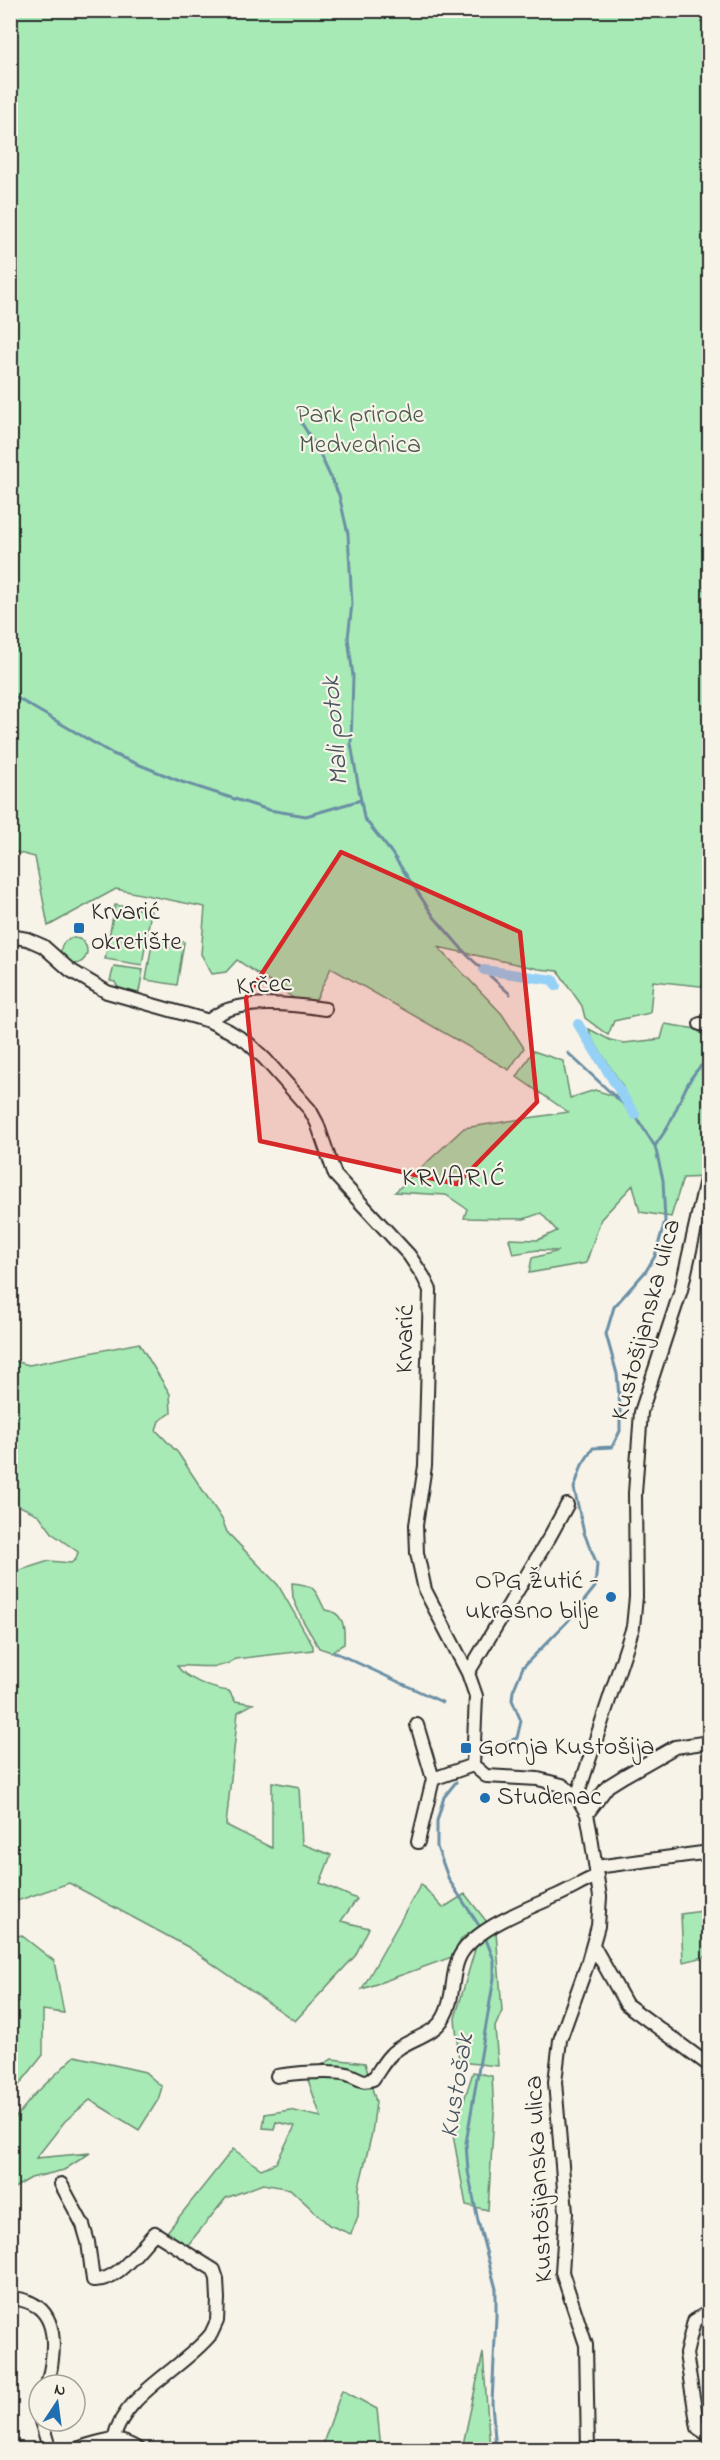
<svg xmlns="http://www.w3.org/2000/svg" width="720" height="2460" viewBox="0 0 720 2460" font-family="'Indie Flower',sans-serif">
  <rect width="100%" height="100%" fill="#f7f3e8"/>
  <filter id="ink" filterUnits="userSpaceOnUse"><feTurbulence type="fractalNoise" baseFrequency=".0167" numOctaves="2"/><feDisplacementMap in="SourceGraphic" scale="12" xChannelSelector="R" yChannelSelector="G"/><feConvolveMatrix kernelMatrix="1 2 1 2 8 2 1 2 1" color-interpolation-filters="sRGB"/></filter>
  <g filter="url(#ink)">
    <path fill="#a7eab5" stroke="#698a70" stroke-width="1.5" d="M11,11h698v976l-56,-6 -3,32 -36,8 -6,14 -23,-17 -3,-12 -24,-35 -19,-2 -101,-22 64,67 22,34 -15,22 -178,-102 -17,36 -19,-5 -58,-39 -11,12 -14,2 -11,-20 4,-47 -89,-18 -68,37 -13,-69 -24,-6z
      M115,905l36,6 -9,54 -37,-6z
      M153,937l31,5 -7,43 -31,-5z
      M61 951a13 13 0 1 1 26 0a13 13 0 1 1-26 0Z
      M114,966l29,4 -5,27 -19,-7 -4,-8 -5,-1z
      M665,1024l31,5 13,11v137l-26,1 -12,39 -31,-5 -7,-27 -32,34 -15,44 -57,10 3,-15 27,-7 -21,-1 -25,4 -4,-15 29,1 19,-9 -16,-18 -17,6 -60,-1 3,-9 -21,-14 -51,-3 69,-64 104,-16 -51,-35 16,-26 30,10 7,37 25,-8 19,6 9,-9 -32,-50 -2,-8 21,11 14,3 37,-4z
      M139,1343l31,51 1,19 -12,8 -3,9 22,23 44,66 5,13 51,53 35,61v4l-78,9c-15,13 -40,5 -58,7 9,13 35,23 52,25l6,10 18,3 -15,8 -12,113 46,23v-66l27,5 3,57 29,11 -11,28 37,16 -16,22 28,7 -14,28 -60,65 -107,-74 -119,-64 -58,20 -1,-186 9,-19 -8,-3v-122l38,-12 22,2 5,-4 2,-7 -25,-18 -14,-19 -28,-13v-142l18,5z
      M292,1583c25,2 23,8 33,27 19,2 20,17 19,34l-13,8 -12,-4 -16,-27 -10,-23z
      M421,1884l22,24 22,-14 22,28 -25,16 -10,19 -90,32z
      M709,1910v46l-26,6 -2,-48z
      M496,1931l6,80 -7,16 3,39 -39,-4 -4,-44 21,-72z
      M21,1935l33,26 10,52 -21,-3v45l-32,40v-157z
      M75,2056l70,16 17,15 -4,13 -19,30 -49,-30 -25,21 -29,37 54,-5 -26,17 -33,8 -20,12 1,-68 22,-27z
      M332,2059l33,4 11,39 -4,31 -13,54 -1,29 -7,18 -22,-9 -39,-36 -27,-5 -37,14 -43,53 -20,-14 70,-88 28,20 15,-6 19,-37 -19,-4 -2,7 -11,-1 2,-14 25,-4 31,7 -14,-40 9,-9z
      M473,2072l19,4 2,38 -6,96 -22,-5 -13,-70z
      M483,2353l7,96h-28z
      M342,2390l35,19 4,40h-60z"/>
    <g fill="none" stroke-linecap="round" stroke-linejoin="round">
      <path stroke="#6b8fa5" stroke-width="3" d="M301,422l17,28 21,45 9,39 4,70 -4,34 5,38 -2,68 13,74 27,34 43,65 34,39 42,38
        M10,694l103,60 69,28 87,28 37,6 55,-16
        M568,1053l67,62 19,30
        M334,1652l108,50
        M481,1756l3,-4 33,-14 4,-17 -9,-21 1,-9 10,-24 44,-45 28,-35 2,-23 -13,-31 -10,-45 8,-23 11,-17 19,-1 8,-16v-23l-3,-34 -11,-40 8,-27 32,-36 9,-15 10,-35 -2,-41 -8,-34c5,-8 11,-15 15,-24 12,-22 17,-49 40,-63
        M456,1782l-12,15 -7,24v26l12,33 33,50
        M485,1937l9,23v18l-28,165 2,28 10,50 18,68v28l-4,86 4,47"/>
      <path stroke="#95d1f6" stroke-width="10" d="M484,970l69,10 3,6
        M578,1024l57,91"/>
      <g stroke="#2b2b2b" stroke-width="16">
        <path id="minor" d="M10,936l17,3 16,7 27,24 37,22 102,29 20,10 18,11 18,17 45,51 7,13 18,52 74,80 14,21 7,14 -5,176 -9,59 1,28 8,37 43,83 8,23 -3,69 13,11 52,3 24,6 15,12 10,17 3,16 10,67 -2,29 -11,39 -27,75 -5,42 11,131 -4,59 24,73 2,105
          M209,1021c24,-24 84,-17 116,-12
          M700,1024l10,1
          M468,1673l81,-135 18,-33
          M417,1725l16,54 -15,63
          M433,1779l40,-14
          M577,1797l56,-170 3,-30 -1,-104 6,-81 40,-122 29,-128
          M587,1814l21,-28 16,-10 51,-29 35,-5
          M596,1867l114,-15
          M593,1945l33,59 84,62
          M277,2076c16,-3 55,-6 70,-2 11,3 14,10 26,5 8,-11 14,-24 26,-31 14,-10 36,-14 45,-31 10,-17 7,-39 14,-57 11,-30 71,-52 98,-64 14,-6 26,-14 41,-20
          M61,2184l22,41 5,17 5,38c26,2 45,-31 62,-47l59,37 3,9 1,20 -1,22 -6,13c-28,35 -88,60 -97,105
          M10,2297c10,2 20,4 28,10 22,17 15,55 9,78
          M710,2311l-16,10 -8,33 12,74 12,8
          M41,2421l7,23 5,6
          M73,2450c29,-8 38,-18 67,0"/>
      </g>
      <use href="#minor" stroke="#f7f3e8" stroke-width="12"/>
    </g>
  </g>
  <path fill="#d62828" fill-opacity="0.2" stroke="#d62828" stroke-width="4.5" stroke-linejoin="round" d="M341,852l179,80 17,170 -80,82 -197,-43 -14,-143z"/>
  <g fill="#1f6fb2" stroke="#f7f3e8" stroke-width="2">
    <rect x="73" y="922" width="12" height="12" rx="3"/>
    <circle cx="611" cy="1597" r="6"/>
    <rect x="460" y="1742" width="12" height="12" rx="3"/>
    <circle cx="485" cy="1798" r="6"/>
  </g>
  <g text-anchor="middle" dominant-baseline="central" stroke-width="4.5" stroke-linejoin="round" paint-order="stroke">
    <g font-size="26" fill="#4a5b4e" stroke="#f7f3e8">
      <text x="360" y="416">Park prirode<tspan x="360" dy="30">Medvednica</tspan></text>
    </g>
    <g font-size="26" fill="#2b2b2b" stroke="#f7f3e8" text-anchor="start">
      <text x="91" y="913">Krvarić<tspan x="91" dy="30">okretište</tspan></text>
      <text x="599" y="1582" text-anchor="end">OPG Žutić -<tspan x="599" dy="30">ukrasno bilje</tspan></text>
      <text x="478" y="1748">Gornja Kustošija</text>
      <text x="497" y="1798">Studenac</text>
    </g>
    <g font-size="26" fill="#2b2b2b" stroke="#f7f3e8">
      <text transform="translate(264 986) rotate(-4)">Krčec</text>
      <text transform="translate(647 1320) rotate(-75)">Kustošijanska ulica</text>
      <text transform="translate(406 1339) rotate(-89)">Krvarić</text>
      <text transform="translate(540 2179) rotate(-93)">Kustošijanska ulica</text>
    </g>
    <g font-size="27" font-style="italic" fill="#46545e" stroke="#f7f3e8">
      <text transform="translate(336 731) rotate(-95)">Mali potok</text>
      <text transform="translate(458 2086) rotate(-81)">Kustošak</text>
    </g>
    <g font-size="27" letter-spacing="1.5" fill="#2b2b2b" stroke="#f7f3e8">
      <text x="454" y="1178">KRVARIĆ</text>
    </g>
  </g>
  <rect width="720" height="2460" fill="none" stroke="#f7f3e8" stroke-width="36"/>
  <rect x="18" y="18" width="684" height="2424" fill="none" stroke="#2b2b2b" stroke-width="2" filter="url(#ink)"/>
  <g transform="translate(57 2403) rotate(13)"><circle r="28" fill="#f7f3e8" stroke="#a5a39c" stroke-width="1.5"/>
  <path d="M0-4.5L10 22L0 15L-10 22Z" fill="#1f6fb2"/>
  <text y="-9" font-size="16" font-weight="bold" text-anchor="middle" fill="#2b2b2b">N</text>
  </g>
</svg>
